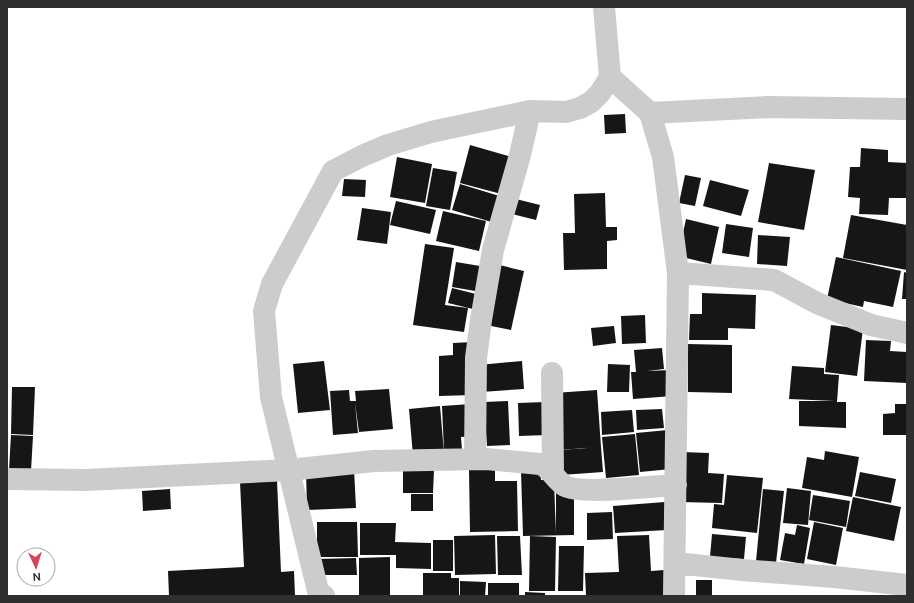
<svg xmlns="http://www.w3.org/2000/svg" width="914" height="603" viewBox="0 0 914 603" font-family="'DM Sans',sans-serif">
  <rect width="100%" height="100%" fill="#fff"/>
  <path fill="#161616" d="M625,114l1,19 -21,1 -1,-19z
    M470,145l45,13 -10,37 -45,-12z
    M861,148l27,2v12l19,1v35h-18l-1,17 -29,-1 1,-16 -12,-1 2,-30h10z
    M397,157l35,7 -7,39 -35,-6z
    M769,163l46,7 -11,60 -46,-8z
    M433,168l24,4 -7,38 -24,-4z
    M685,175l16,3 -6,28 -16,-3z
    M344,179l22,1 -1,17 -23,-1z
    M710,180l39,10 -8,26 -38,-10z
    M460,184l46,14 -8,26 -46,-14z
    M605,193l1,34h11v13l-10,1v28l-43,1 -1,-37h12l-1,-39z
    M516,199l24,6 -4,15 -24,-6z
    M396,201l40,9 -6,24 -40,-9z
    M362,208l29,4 -4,32 -30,-4z
    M443,211l43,10 -7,30 -43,-10z
    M851,215l56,10v45l-64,-12z
    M686,219l33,8 -8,37 -33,-8z
    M726,224l27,4 -4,29 -27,-4z
    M758,235l32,2 -3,29 -30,-2z
    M425,244l29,4 -9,57 23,3 -4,24 -51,-7z
    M836,257l65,14 -8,36 -29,-6 -1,6 -36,-8z
    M456,262l30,5 -5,25 -29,-5z
    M495,264l29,7 -13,59 -30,-6z
    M904,272l3,1v26h-5z
    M452,288l28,7 -3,15 -29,-7z
    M702,293l54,2 -1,34 -27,-1v12h-39l1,-26h12z
    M645,315l1,28 -24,1 -1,-28z
    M831,325l32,4 -6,47 -32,-4z
    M614,326l2,17 -23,3 -2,-18z
    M866,340l25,1 -1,10 17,1v31l-43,-2z
    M473,342l1,53 -35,1v-40l14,-1v-12z
    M688,344l44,1v48l-44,-1z
    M662,348l2,21 -17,2 24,-1 2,26 -40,3 -2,-27h5l-2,-22z
    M324,361l6,49 -32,3 -5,-49z
    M522,361l2,28 -43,3 -2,-27z
    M608,364l22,1 -1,27h-22z
    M792,366l32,2v6l15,1 -2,27h9v26l-47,-2v-25h36l-46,-2z
    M12,387h23l-2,48 -22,-1z
    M389,389l4,40 -34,3 -4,-29 3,30 -25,2 -3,-44 19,-1 1,11h6l-1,-10z
    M597,390l4,57 -43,3 -4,-57z
    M508,401l2,44 -23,1 -3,-44z
    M546,402l2,33 -29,1 -1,-33z
    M471,404l2,32 -12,1 1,13 -18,1 -2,-45z
    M895,404h12v31h-24v-21l12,-1z
    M440,406l4,47 -31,3 -4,-47z
    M662,409l2,19 -27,2 -1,-20z
    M632,410l2,22 -32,3 -1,-23z
    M668,430l3,39 -31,3 -4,-39z
    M635,434l4,41 -33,3 -4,-41z
    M11,435l22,1 -2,35 -22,-1z
    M601,447l2,25 -42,3 -1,-25z
    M825,451l34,6 -7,40 -50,-9 5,-31 17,3z
    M681,452l28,1 -1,20 16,1 -2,29 -43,-1z
    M354,469l2,39 -49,2 -1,-39z
    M495,469v12h22l1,50 -48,1 -1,-62z
    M403,470h31l-1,23h-30z
    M521,471h19l1,9 13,-1 1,30h-20h20l1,24v-42h18v44l-51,1z
    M860,472l36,7 -5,24 -36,-7z
    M727,475l36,3 -6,55 -45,-5 2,-24 10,1z
    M277,480l4,92 13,-1 1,25h-126l-1,-25 76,-4 -4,-85z
    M787,488l24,3 -3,34 -25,-2z
    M170,489l1,20 -28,2 -1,-20z
    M763,489l21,2 -8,72 -20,-2z
    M411,494h22v17h-22z
    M813,495l37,6 -4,26 -37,-7z
    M853,497l48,10 -7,34 -48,-10z
    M665,502l2,28 -52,3 -2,-27z
    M612,512l1,27 -26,1v-27z
    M317,522h40l1,35h-41z
    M814,522l29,6 -7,37 -29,-6z
    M360,523h36l-1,19 36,1v26l-35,-1v-13h-36z
    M797,525l13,3 -6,36 -24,-4 5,-27 10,2z
    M712,534l34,3 -2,22 -34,-2z
    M495,535l1,39 -41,1 -1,-39z
    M649,535l2,36 13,-1 1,26h-79l-1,-23 34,-1 -2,-36z
    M497,536h23l2,39h-24z
    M530,536l26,1 -1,54h-26z
    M433,540h20v31h-20z
    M559,546h25l-1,45h-25z
    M390,557v39h-31v-38z
    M356,558l1,17h-39l-1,-16z
    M423,573h28v5h8v18h-36z
    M696,580h16v16h-16z
    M460,581l26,1 -1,14h-25z
    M488,583h31v13h-31z
    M525,592l20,1v3h-20z"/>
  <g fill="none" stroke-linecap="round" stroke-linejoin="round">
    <path stroke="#ccc" stroke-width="22" d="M610,77l40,36 13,44 15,116 -4,323
      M650,113l117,-6 140,2
      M678,273l96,7 43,23 54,22 36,8
      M552,373l1,100
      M475,459l1,-101 5,-38 12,-70 27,-95 10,-44
      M7,479l79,1 203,-10 85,-9 112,-2 54,5c11,4 15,16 25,22 16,9 89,0 111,-1
      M675,563l67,7 92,7 73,8
      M324,596l-6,-5 -47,-194 -7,-86 8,-27 61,-113 29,-15 26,-11 43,-13 99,-21 36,1 14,-4 11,-6 9,-9 10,-16 -6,-70"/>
  </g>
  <rect width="914" height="603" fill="none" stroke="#2f2f2f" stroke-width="16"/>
  <g transform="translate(36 567) rotate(176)"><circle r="19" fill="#ffffff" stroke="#acacac"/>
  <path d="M0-3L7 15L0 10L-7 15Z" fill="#d5435b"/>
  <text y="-6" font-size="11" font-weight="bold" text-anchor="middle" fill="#2f2f2f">N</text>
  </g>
</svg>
